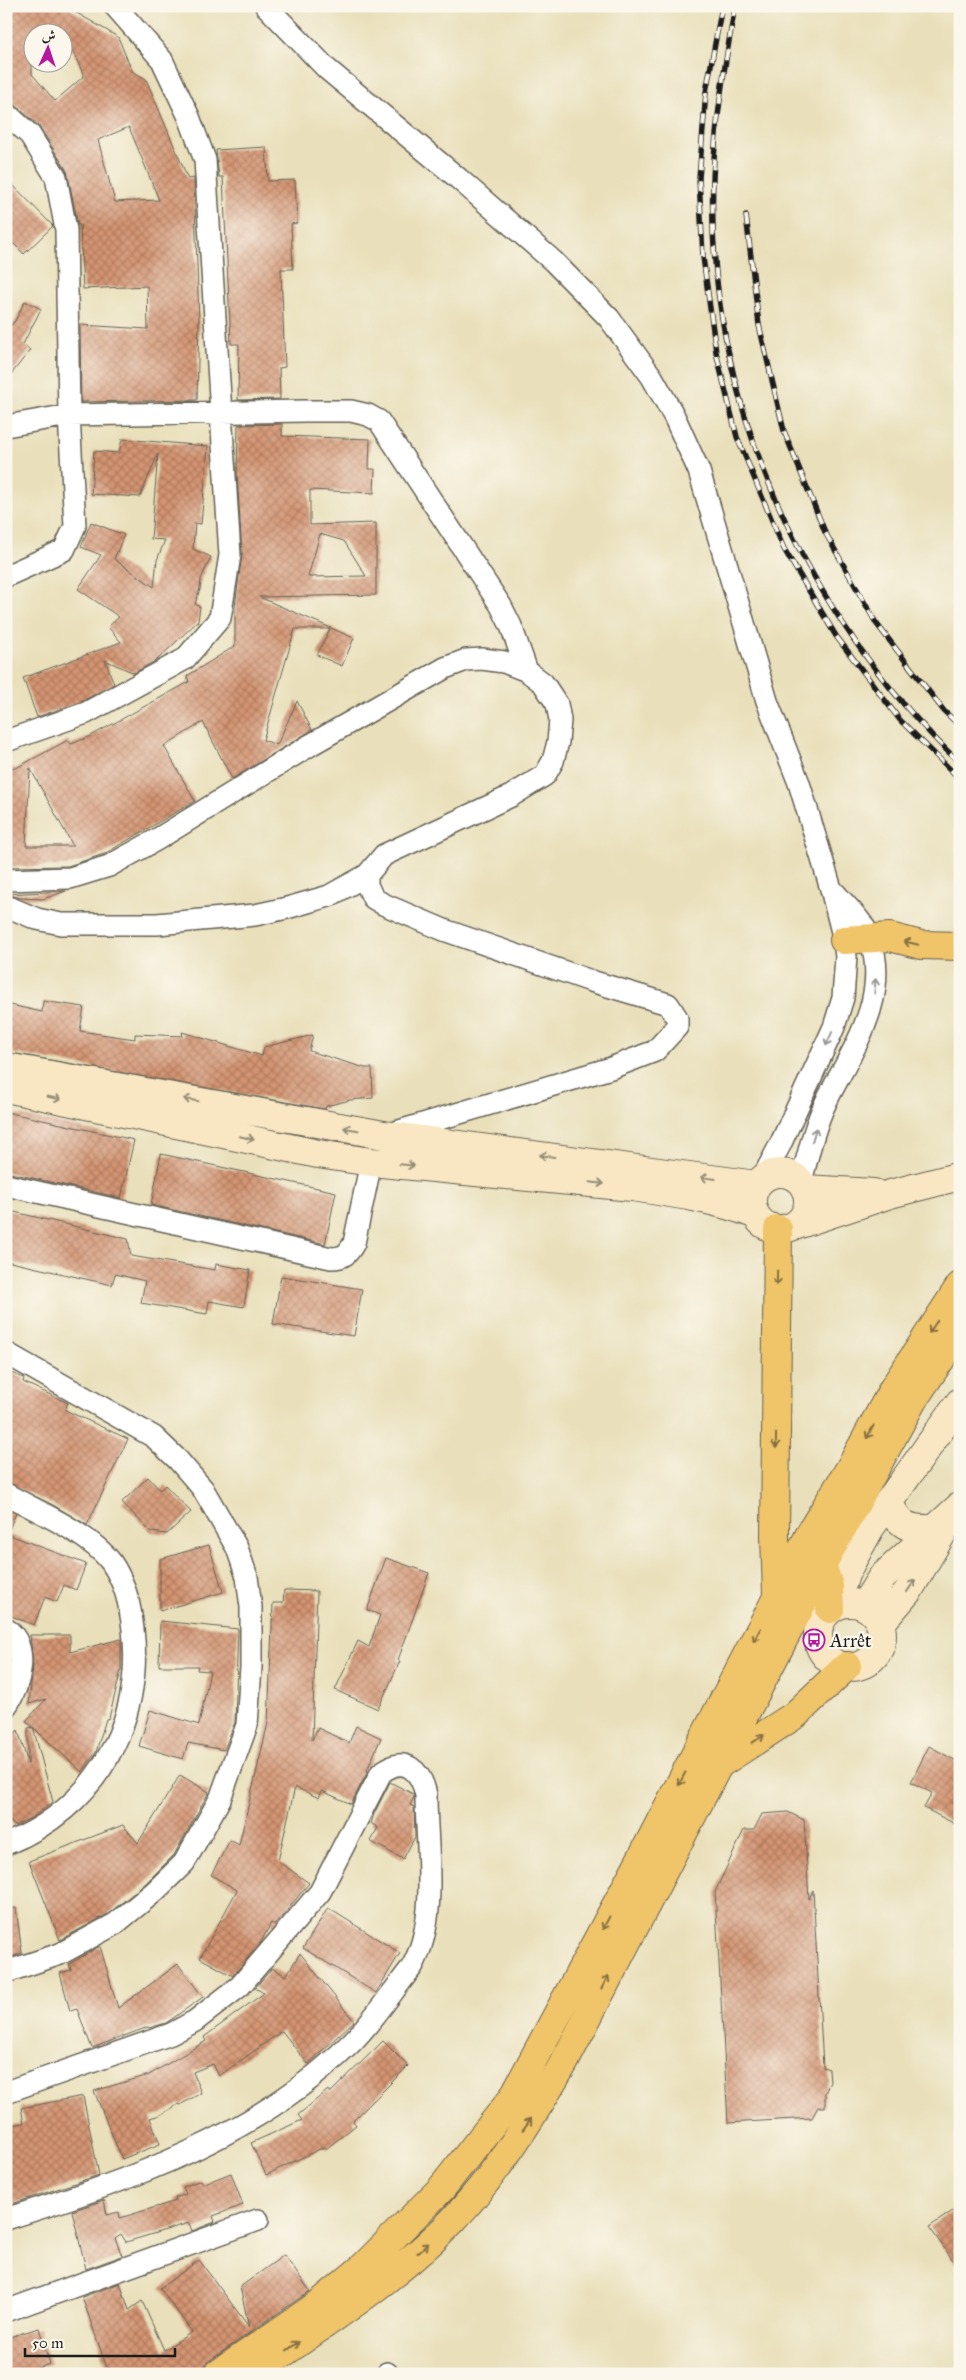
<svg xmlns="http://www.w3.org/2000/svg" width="966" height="2380" viewBox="0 0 966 2380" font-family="'IM FELL Great Primer',Amiri,serif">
  <defs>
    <pattern id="building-cross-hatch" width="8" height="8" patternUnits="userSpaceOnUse" patternTransform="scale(1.25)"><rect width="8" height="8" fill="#d49472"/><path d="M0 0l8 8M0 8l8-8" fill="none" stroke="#ab785d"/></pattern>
  </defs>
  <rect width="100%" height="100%" fill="#fbf7ec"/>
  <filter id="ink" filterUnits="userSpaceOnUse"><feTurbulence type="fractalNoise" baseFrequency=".02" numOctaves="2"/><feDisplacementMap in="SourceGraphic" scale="10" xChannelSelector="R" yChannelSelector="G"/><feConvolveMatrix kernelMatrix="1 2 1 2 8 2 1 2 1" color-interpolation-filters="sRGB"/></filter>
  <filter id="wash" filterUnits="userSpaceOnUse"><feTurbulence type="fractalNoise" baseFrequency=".0096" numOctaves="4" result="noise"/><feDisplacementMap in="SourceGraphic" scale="20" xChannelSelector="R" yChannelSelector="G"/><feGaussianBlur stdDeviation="1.12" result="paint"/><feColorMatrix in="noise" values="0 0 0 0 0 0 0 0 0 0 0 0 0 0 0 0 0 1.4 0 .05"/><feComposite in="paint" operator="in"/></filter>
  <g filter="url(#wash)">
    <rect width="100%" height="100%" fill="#e9dfba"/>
    <g id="blocks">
      <path fill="url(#building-cross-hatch)" fill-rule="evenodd" d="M6,6h59l53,31 14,34 14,8 42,100 6,-1 5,144 -2,78 -116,2 -1,-77 68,4 -1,-43 -64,3 -3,-64h-2l-11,-54 -28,-45 -25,-22 -8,-3zM32,32h30v13l11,6 11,25 -29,25 -23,-27zM129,127l30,73 -44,2 -17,-62z
        M266,147l2,34 27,-1 2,43 -6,1 2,45h-12l4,98 -6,1 1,31 -42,1 1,-56h-8l-8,-167h-4l-3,-27z
        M6,178l47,48 -29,28 -18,-18z
        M25,301l16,8 -18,35 7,6 -24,31v-50l9,-10z
        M282,424v12l88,3 -1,30h6l-1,24 -64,-3v35l66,-2v72l-117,2 95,41 -12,28 -25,-11 13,-26h-35l-32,111 14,5 20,-44 15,29 -80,49 -29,-57 -39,24 31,55 -91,53 -36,12 -62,1v-100l10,1 52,-28 3,4 18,-7 100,-55 -2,-6 48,-30v-40l7,-52 -5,-80 1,-49zM320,534l24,7 22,35 -58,1zM30,768l43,78h-47z
        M122,439l86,7 -7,78 -6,-1 -2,26 18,8 -10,22 -1,10 -5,15 5,3 -2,14 -41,39 -23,13 -29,-13 9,24 -33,18 -44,15 -14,-39 98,-36 -13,-15 11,-10 -41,-28 23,-34 -20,-8 10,-25 33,13 -10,24 40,28 3,-27 8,-20 -14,-1 7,-85 -18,43 -49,-3 3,-43 25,2z
        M66,891l-23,8 -23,-1 -14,-4z
        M43,1001l41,6 -4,24 55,8v-5l48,2 -1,-4 80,24 2,-9 49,-12 -4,16 56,17h7l1,30 -23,2 -24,6 -1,3 -319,-57v-48l36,8z
        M6,1112l128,28 -13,58 -115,-26z
        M161,1154l175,38 -11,52 -174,-39z
        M6,1210l122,29 3,17 84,14 1,-6 34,6 -6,37 -35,-6 -2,13 -66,-11 4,-22 -30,-7 -3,11 -106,-24z
        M281,1276l81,13 -8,47 -81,-12z
        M6,1371l18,7 -1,4 45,21 -3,7 63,29 -41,86 -34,-20 -47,-23z
        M148,1477l12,13 5,-5 26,27 -24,22 -16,-2 -29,-30z
        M6,1508l10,5 -9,21 79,30 -10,26 -12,-5 -7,17 -12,-5 -11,28 -28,-11z
        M209,1545l14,47 -63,19v-52z
        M386,1558l43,15 -31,87 2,1 -22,48 -43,-19 23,-49 11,6 11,-32 -13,-5z
        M284,1590l33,1 -5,149 6,-12 31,15 7,-17 25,12 -14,32 1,1 -17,33 -29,-13 -3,7 -24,-11 -17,74 31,22 -34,42 -4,-2 -10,19 -28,34 -33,-18 37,-68 -26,-15 19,-35 9,5 29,-122 5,-120h10z
        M160,1621l78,8 -3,93 -11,28 -36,-7 -5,16 -44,-13 11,-36 49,15 11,-54 -13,-1 1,-4h-39z
        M30,1635h40v17l51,-13v31l-12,48 -3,1 -10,33 -14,20 -56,-51 20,-22 -17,5 4,-38z
        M33,1727l20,75 -22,16 -16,8 -9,-9v-75l12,-12 10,34v-36z
        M929,1746l31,17v51l-5,10 -31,-16 8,-15 -21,-11z
        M180,1775l29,17 -35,63 -28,28 -38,31 -48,26 -31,-79 94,-36 15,18z
        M390,1782l23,12 1,3 -4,8 4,2 1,30 -12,22 -33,-18 8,-13 -7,-5 3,-9z
        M788,1812l16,8 5,79 4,-9 10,177 6,2 1,13 -5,11v14h-7l-6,11 -84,5 -13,-231 29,-62h10l8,-16z
        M16,1908l6,45 -16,6v-50z
        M328,1908l72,45 -24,40 -73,-45z
        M100,1946l18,62 60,-44 25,33 -37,26 -17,5 -1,-1 -56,21 -15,-39 -7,2 -10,-38 11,-3 -2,-6z
        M300,1953l54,68 -46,43 -26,-33 -63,45 -6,-12 -20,8 8,21 -21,12 -1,-1 -19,11 -10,3 10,26 -38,15 -28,-68 55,-16 57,-34 -2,-4 60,-44 -9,-5 17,-20 14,8z
        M383,2041l25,25 -55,55 3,4 -30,24 -2,-2 -58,28 -15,-32 51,-23 -4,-5 30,-25 2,3z
        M83,2096l16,79 -93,31v-80l18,-3 -3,-15z
        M231,2173l12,32 -30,11 2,6 -23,9 -3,-8 -63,19 -5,-8 -6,4 7,18 -36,13 -14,-58 32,-11 3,15 12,-3 1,6 56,-17 -1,-3 11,-4 -3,-7 18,-7 2,4z
        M960,2206v64l-31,-43z
        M284,2255l26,36 -101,70 -5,6 -1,7h-94l-27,-77 38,-14 9,27 13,-9 22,49 28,-18 -32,-44 39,-28 50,67 -9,-40z
        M39,2328l11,36 -31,10h-13v-36z"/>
    </g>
  </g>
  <g filter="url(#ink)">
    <use href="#blocks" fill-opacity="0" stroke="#646053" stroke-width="1"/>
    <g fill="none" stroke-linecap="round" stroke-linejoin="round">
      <g stroke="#646053" stroke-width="24">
        <path id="street" d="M266,6l61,63 132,110 94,82 56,57 43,59 22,39 25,55 68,230 32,82 32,106 13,51 2,17 -3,41 -9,29 -54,118 -18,34
          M6,113l24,22 26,42 10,53 3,185 6,111 -11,24 -58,26
          M6,426l63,-11 236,-4h46l17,4 11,6 122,185 10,20 16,45
          M6,741l80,-28 99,-54 35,-41 10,-63 -25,-395 -16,-43 -27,-57 -47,-54
          M6,880l64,-2 39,-12 47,-26 156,-96 133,-76 21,-8 16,-1 22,3 23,9 16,12 14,21 3,16 -2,22 -5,19 -8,14 -34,21 -127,59 -17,20v10l6,13 10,6 61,26 147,51 77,23 9,14v9l-22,24 -44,17 -222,66
          M6,906l31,13 24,5h96l98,-9 32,-7 42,-12 38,-21
          M801,1182c7,-27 13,-55 25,-80 25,-51 65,-103 44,-164 -6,-16 -24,-32 -35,-45
          M6,1185l325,73c13,0 17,-4 23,-15l17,-81
          M6,1353l148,84 24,23 25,29 34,59 10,29 4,30v60l-4,58 -27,74 -36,64 -30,29 -39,32 -55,30 -54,18
          M6,1494c31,17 84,40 105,68 14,20 19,43 22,67 11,94 -38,180 -127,215
          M6,1629c24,15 15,58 0,77
          M6,2092l165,-58 24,-13 45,-35 80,-94 61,-119c24,-19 40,-2 45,22 0,54 13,124 -14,172 -20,25 -39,54 -61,76 -96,95 -219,136 -345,176
          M6,2311l252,-91
          M386,2374l1,-1"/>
      </g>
      <g stroke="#646053" stroke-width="30">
        <path id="secondary" d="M6,1067l378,68 372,50
          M6,1088l312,66 53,8 261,25c41,6 83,12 122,27
          M752 1201a28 28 0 1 1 56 0a28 28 0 1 1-56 0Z
          M805,1189l69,4
          M794,1226l96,-32 70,-18
          M889,1502c9,23 19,28 44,27
          M818 1635a32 32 0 1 1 64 0a32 32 0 1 1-64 0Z
          M835,1606l11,-34 24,-44 90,-126
          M864,1606l18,-29 78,-71
          M880,1624l29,-34 37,-63"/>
      </g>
      <g stroke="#646053" stroke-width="30">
        <path id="highway" d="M844,940l46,-3 31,8 39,1
          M822,1565l7,21 1,23
          M777,1595l-2,-59 3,-307
          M721,1763l74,-48 52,-49
          M218,2374l101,-70 43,-36 79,-79 71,-90 132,-246 169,-325 37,-60 43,-79 67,-103
          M253,2374c62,-44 128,-85 183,-137 52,-49 92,-113 128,-174l258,-498 91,-165 47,-69"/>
      </g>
      <use href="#street" stroke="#fff" stroke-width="21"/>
      <use href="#secondary" stroke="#f9e7c3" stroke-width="28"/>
      <use href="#highway" stroke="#f0c469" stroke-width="28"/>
      <g stroke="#1c1c1c" stroke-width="5.5">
        <path id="rail" d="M722,6l-16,86 -7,86 4,79 13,95 21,85 47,112 52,87 64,84 60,59
          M735,6c-10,58 -20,115 -22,173 -8,217 90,436 247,584
          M746,215l13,110 25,106 41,101 51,91 68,88 16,15"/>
      </g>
      <use href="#rail" stroke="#fbf7ec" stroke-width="4" stroke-dasharray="11" stroke-linecap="butt"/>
    </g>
    <defs><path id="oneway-shaft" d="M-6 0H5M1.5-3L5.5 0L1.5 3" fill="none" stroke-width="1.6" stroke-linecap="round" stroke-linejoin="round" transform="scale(1.25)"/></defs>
    <g stroke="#867042">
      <use href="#oneway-shaft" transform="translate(911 943) rotate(-166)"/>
      <use href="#oneway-shaft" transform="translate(777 1278) rotate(91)"/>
      <use href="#oneway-shaft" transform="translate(933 1327) rotate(123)"/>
      <use href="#oneway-shaft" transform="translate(870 1432) rotate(119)"/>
      <use href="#oneway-shaft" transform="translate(776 1441) rotate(90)"/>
      <use href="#oneway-shaft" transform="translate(757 1635) rotate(118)"/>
      <use href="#oneway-shaft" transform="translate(758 1739) rotate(-33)"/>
      <use href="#oneway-shaft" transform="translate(682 1779) rotate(117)"/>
      <use href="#oneway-shaft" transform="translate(606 1923) rotate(118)"/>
      <use href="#oneway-shaft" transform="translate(605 1982) rotate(-62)"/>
      <use href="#oneway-shaft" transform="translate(527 2124) rotate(-54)"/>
      <use href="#oneway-shaft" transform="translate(423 2248) rotate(-41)"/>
      <use href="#oneway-shaft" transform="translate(293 2346) rotate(-36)"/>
    </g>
    <g stroke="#999">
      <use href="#oneway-shaft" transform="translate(875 986) rotate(-85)"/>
      <use href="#oneway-shaft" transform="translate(829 1039) rotate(114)"/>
      <use href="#oneway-shaft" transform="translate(814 1135) rotate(-73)"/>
    </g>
    <g stroke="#968c78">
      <use href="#oneway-shaft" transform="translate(54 1098) rotate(12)"/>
      <use href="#oneway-shaft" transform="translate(191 1100) rotate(-170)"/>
      <use href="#oneway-shaft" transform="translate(351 1129) rotate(-170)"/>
      <use href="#oneway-shaft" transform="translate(247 1138) rotate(13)"/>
      <use href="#oneway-shaft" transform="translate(547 1156) rotate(-173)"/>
      <use href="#oneway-shaft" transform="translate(407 1165) rotate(5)"/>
      <use href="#oneway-shaft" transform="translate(708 1178) rotate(-172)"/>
      <use href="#oneway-shaft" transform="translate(597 1183) rotate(6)"/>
      <use href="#oneway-shaft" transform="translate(911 1586) rotate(-56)"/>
    </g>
  </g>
  <defs>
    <g id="bus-ring" transform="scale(1.125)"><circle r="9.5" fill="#fbf7ec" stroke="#b5179e" stroke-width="1.5"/><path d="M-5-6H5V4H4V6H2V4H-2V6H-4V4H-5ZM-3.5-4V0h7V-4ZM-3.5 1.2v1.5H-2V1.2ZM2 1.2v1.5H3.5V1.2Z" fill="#b5179e"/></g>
  </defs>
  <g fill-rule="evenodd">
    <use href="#bus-ring" x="814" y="1640"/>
  </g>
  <g text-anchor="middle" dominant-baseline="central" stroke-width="4.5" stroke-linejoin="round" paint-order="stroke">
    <g font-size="19" fill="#1c1c1c" stroke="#fbf7ec" text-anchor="start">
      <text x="830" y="1640">Arrêt</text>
    </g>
  </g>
  <rect width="966" height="2380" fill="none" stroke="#fbf7ec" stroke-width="25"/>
  <g transform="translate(48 48) rotate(3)"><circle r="24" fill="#fbf7ec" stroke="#a29f99"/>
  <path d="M0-4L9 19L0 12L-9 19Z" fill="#b5179e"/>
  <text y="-8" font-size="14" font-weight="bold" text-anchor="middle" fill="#1c1c1c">ش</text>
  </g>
  <path d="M25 2348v8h150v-8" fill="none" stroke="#1c1c1c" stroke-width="2.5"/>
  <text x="32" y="2348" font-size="15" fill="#1c1c1c" stroke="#fbf7ec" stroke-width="4" paint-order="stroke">50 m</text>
</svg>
